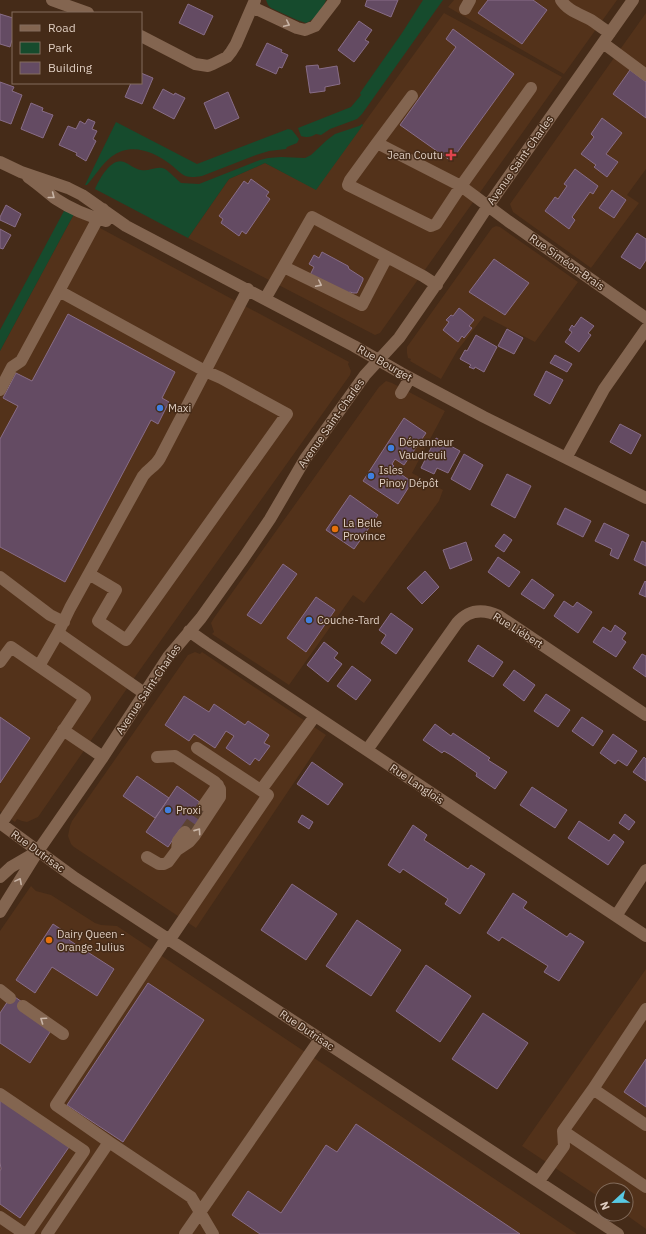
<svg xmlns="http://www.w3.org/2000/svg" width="646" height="1234" viewBox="0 0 646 1234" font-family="'IBM Plex Sans',sans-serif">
  <rect width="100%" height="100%" fill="#452b18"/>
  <path fill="#53321a" d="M454,0h163l-53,74 -116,-67z
    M444,13l118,64 -182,256 -5,2 -187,-97 41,-59 36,-16 51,26z
    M646,13v156l-19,26 12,8 -48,65 -78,-56 -3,-8z
    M74,214l275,148 -1,2 3,7 -1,4 -213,299 -99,143 -11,5 -5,-1 -5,-2 -2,3 -15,-11v-460z
    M496,226l4,1 78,55 -43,60 -51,-26 -27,35 -16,28 -31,-18 1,-2 -3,-1 -1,-5v-6l85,-119z
    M386,381l6,2 53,28 -33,62 31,17 -4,11 -75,102 -11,-8 -64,90 -77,-51 2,-2 -3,-9 3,-5 165,-231z
    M195,652l5,2 2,-2 124,83 -130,193 -122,-81 -3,-3 -3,-8 2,-10 2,-5 116,-166z
    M31,886l5,5 15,4 44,28 6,2 16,1 460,308h-577v-303z
    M646,969v260l-21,-15h1v-24h-24v9l-80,-53z"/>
  <path fill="#164b2d" d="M266,0h60c-3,8 -11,20 -20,23l-9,-3 -26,-12 -3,-3z
    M423,0h20l-81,114 -5,5 -27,10 -9,6 -5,-1c-5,3 -8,4 -15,2l-3,-8 53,-21 10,-12 -1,-2 42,-60z
    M116,122l81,42 91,-35 4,1 7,9 -2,4 -10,4 -1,2 -17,2 -13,4 -54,21c-19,3 -18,-1 -32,-12 -17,-13 -40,-22 -59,-7 -10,8 -16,19 -24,28h-2z
    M362,124l1,1 -47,65 -51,-27 -36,16 -41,59 -93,-49c4,-9 16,-32 29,-27 6,2 10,7 17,8 8,2 16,-5 24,-1 5,3 11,10 16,14l18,1 61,-24 8,-2 13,-1 24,1 6,-3 16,-15 8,-6 24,-8z
    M64,211l10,3 -74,137v-21z"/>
  <path fill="#644b63" stroke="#886d87" d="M367,0h31l-7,17 -26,-11z
    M488,0h45l14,10 -25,34 -44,-31z
    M188,4l25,12 -9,19 -25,-12z
    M0,14l13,4v22h-1l-2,7 -10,-3z
    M359,21l13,9 -7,10 4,2 -15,20 -16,-12z
    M453,29l61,45 -63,87 -51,-36 56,-78 -10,-8z
    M267,43l15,7 -1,2 7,3 -6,13 -3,-1 -3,7 -20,-9z
    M318,65l1,4 18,-3 3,18 -15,3v4l-15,2 -4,-27z
    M630,70l16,12v36l-33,-24z
    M141,73l12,5 -11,26 -17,-7 6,-14h10z
    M0,82l14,5 -2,4 10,4 -11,29 -11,-4z
    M163,89l11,6 1,-2 10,5 -11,21 -21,-11z
    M228,92l11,26 -24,11 -11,-26z
    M31,103l12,5 -1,3 11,4 -10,23 -22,-9z
    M602,118l20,15 -16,21 12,8 -11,15 -13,-10 2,-2 -15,-11 13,-17 -3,-3z
    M88,119l7,3 -3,7 5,2 -4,8 3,2 -10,20 -10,-6 1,-2 -18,-8 9,-19 8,3 4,-8 5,3z
    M575,169l23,17 -5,8 -3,-2 -18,25 3,3 -6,9 -24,-18 10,-14 3,2 9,-13 -3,-2z
    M251,179l18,13 -3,4 4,3 -24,35 -4,-3 -3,5 -18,-13 2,-4 -4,-3 25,-35 4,3z
    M612,190l14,10 -12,18 -15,-10z
    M6,205l15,9 -6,13 -15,-7v-3z
    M0,229l11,6 -8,14 -3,-1z
    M637,233l9,6v21l-6,9 -19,-12z
    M322,252l26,14 1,3 14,9v2l-6,13h-4l-3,-1 -4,2 -36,-19 4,-8 -5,-3 5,-9 5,3z
    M494,259l35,24 -24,32 -36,-23z
    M459,308l15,12 -5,6 3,2 -8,10 -2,-2 -4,6 -15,-12 6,-8 -3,-2 5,-5 2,1z
    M68,314l107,58 -13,26 7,4 -11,22 -7,-4 -86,162 -65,-35v-108l18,-33 -15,-8 13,-25 16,8z
    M581,317l13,9 -6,7 3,2 -12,17 -14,-10 7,-10 -3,-2 3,-5 2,2z
    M507,329l16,9 -9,16 -16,-8z
    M476,335l21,12 -13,25 -9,-5 -1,2 -5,-2 2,-2 -11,-6 5,-9 2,1z
    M555,355l17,9 -5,8 -17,-9z
    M546,371l17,9 -13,24 -16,-9z
    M404,418l22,15 -22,32 -9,-6 -3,5 2,2 -2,2 20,14 -14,22 -35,-23z
    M620,424l21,11 -10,19 -21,-12z
    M436,438l24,13 -12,22 -11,-5 -3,6 -13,-6z
    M464,454l19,11 -13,25 -19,-11z
    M507,474l24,12 -16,32 -24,-13z
    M350,495l28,20 -24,34 -28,-19z
    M565,508l26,13 -8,16 -26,-13z
    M604,523l25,12 -11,24 -8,-4 2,-6 -17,-8z
    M504,534l8,6 -8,12 -9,-6z
    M642,541l4,2v23l-12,-6z
    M466,542l6,18 -22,9 -7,-19z
    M498,557l22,15 -11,15 -21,-15z
    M283,564l14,10 -36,50 -14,-9z
    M425,571l14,16 -17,17 -15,-16z
    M532,579l22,16 -10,14 -23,-15z
    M645,581l1,1v15l-7,-3z
    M316,597l19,13 -29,42 -19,-14z
    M564,601l9,6 4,-5 15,10 -14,21 -24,-17z
    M391,613l22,16 -17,25 -15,-11 5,-8 -7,-5z
    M615,625l11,8 -4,6 4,3 -10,15 -23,-15 10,-15 8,5z
    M324,642l14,11 -4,5 8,6 -14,18 -21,-17z
    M478,645l25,17 -10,15 -25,-16z
    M642,654l4,2v21l-13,-9z
    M352,666l19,14 -15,20 -19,-14z
    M514,670l21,15 -11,16 -21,-16z
    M546,694l24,16 -12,17 -24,-16z
    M184,696l25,16 5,-8 31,21 3,-4 21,14 -5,8 6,3 -11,15 -4,-3 -5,7 -24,-17 8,-12 -8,-5 -11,17 -21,-14 -5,7 -24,-16z
    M0,717l30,21 -30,45z
    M582,717l21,14 -10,15 -21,-15z
    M435,724l16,12 2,-3 37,25 -2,2 19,12 -12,17 -19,-13 1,-3 -26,-18 -7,-4 -2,2 -19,-13z
    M613,734l24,17 -10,15 -9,-6 -3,4 -15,-11z
    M644,757l2,2v22l-13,-9z
    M312,762l31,22 -15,21 -31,-21z
    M137,776l32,22 -14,20 -32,-22z
    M177,786l31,22 -19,27 -9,-6 -12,18 -22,-15z
    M532,787l35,23 -12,18 -35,-23z
    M625,814l10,8 -6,8 -10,-7z
    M302,815l11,7 -4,7 -11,-7z
    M579,821l30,20 5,-7 10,8 -16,23 -40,-27z
    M413,825l14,10 -3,5 44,29 3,-4 14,9 -25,40 -15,-10 3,-5 -45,-30 -3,4 -12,-8z
    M292,884l45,30 -31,46 -45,-30z
    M513,893l14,9 -4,6 44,29 3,-4 14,9 -25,39 -15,-9 4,-6 -46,-29 -3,4 -12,-8z
    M357,920l44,30 -30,46 -45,-30z
    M53,924l18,12 -2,4 45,29 -17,27 -45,-29 -17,26 -19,-13z
    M426,965l45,31 -31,46 -44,-31z
    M148,983l56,37 -81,122 -56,-37z
    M12,995l13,9 27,25 -22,34 -30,-20v-30z
    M483,1013l45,30 -31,46 -45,-30z
    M646,1059v48l-22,-15z
    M0,1100l69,47 -49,71 -20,-14v-33l1,-2 -1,-7z
    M356,1124l164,110h-260l-28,-19 16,-24 33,22 45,-68 11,7z"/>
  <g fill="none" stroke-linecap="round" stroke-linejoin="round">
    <path stroke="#5c4332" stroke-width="12" stroke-dasharray="12 6" stroke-linecap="butt" d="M185,832l19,-27"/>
    <path stroke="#836550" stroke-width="12" d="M52,0l36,13
      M561,0c7,11 19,14 30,20 6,4 12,9 19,13
      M252,7l45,21 8,2 10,-4 20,-26
      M465,9l5,-9
      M141,36l54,28 13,2 5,-2 14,-7 4,-5 5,-8 19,-44
      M603,43l43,32
      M531,88l-70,98 47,35 138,97
      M377,143l-27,37 -2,5 83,41 5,-2 25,-38 -84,-43 35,-47
      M0,162l21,10 47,16 14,7 44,31 228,120 47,27 83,44 162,81
      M28,177c10,7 19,15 28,22 15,10 32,17 50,22
      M284,267l78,38 25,-48
      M265,299l47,-82 111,59 14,9
      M0,390l12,-23 9,-6 38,-70
      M401,393l9,-15
      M566,458l38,-69 42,-60
      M89,574l27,16 -18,31 28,19 161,-226 -66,-36 -16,-7 -146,-80 44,-82
      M0,577l50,38 14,7
      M189,631l17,12 440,293
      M58,633l86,60
      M0,662l11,-15 74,51 -84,126
      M39,666l19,-33 12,-25 73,-132c6,-8 12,-9 17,-18l88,-169
      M63,730l40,27
      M367,750l90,-127c12,-14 27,-14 42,-7l147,99
      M261,790l54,-74
      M204,805l14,-20
      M0,823l75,55 543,356
      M177,850l1,-9 7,-9
      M147,857l12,7h5l4,-2 9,-12 12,-8 6,-7 25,-38v-8l-5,-7 -40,-26 -18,1
      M0,877l11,-10 24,-14
      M0,912l38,-61 65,-94 65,-100 33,-39 42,-59 27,-40 35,-60 60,-84 34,-37 45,-65 44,-67 145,-206
      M616,916l30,-46
      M170,939l98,-144 -71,-47
      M0,990l10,8
      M23,1006l40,28
      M593,1089l53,-80
      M0,1094l84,57 -57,83
      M563,1131l83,56
      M109,1142l-53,-37 111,-168
      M539,1181l25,-35 -1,-15 30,-42 53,36
      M0,1217l25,17
      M47,1234l62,-92 82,55 22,37
      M185,1234l135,-195"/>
  </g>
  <defs><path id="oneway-chevron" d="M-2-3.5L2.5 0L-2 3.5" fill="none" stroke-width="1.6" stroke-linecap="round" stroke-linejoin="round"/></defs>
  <g stroke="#c8b4a6">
    <use href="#oneway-chevron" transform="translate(287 24) rotate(25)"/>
    <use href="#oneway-chevron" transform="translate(52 196) rotate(38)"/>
    <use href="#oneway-chevron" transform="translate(319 284) rotate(26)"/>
    <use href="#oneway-chevron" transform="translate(198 831) rotate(-55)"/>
    <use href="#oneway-chevron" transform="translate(19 881) rotate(-62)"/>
    <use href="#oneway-chevron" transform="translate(43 1020) rotate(-145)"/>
  </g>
  <path fill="#e0444e" stroke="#452b18" stroke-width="1.5" d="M449 149h4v4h4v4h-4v4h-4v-4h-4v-4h4z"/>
  <g fill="#3f7fe0" stroke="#452b18" stroke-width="1.5">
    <circle cx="160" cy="408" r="4"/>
    <circle cx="391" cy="448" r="4"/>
    <circle cx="371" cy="476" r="4"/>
    <circle cx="309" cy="620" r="4"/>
    <circle cx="168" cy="810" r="4"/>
  </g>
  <g fill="#e8710a" stroke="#452b18" stroke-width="1.5">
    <circle cx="335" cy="529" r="4"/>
    <circle cx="49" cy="940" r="4"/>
  </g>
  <g text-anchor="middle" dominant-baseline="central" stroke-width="3" stroke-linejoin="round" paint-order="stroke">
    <g font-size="11" fill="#dfcec2" stroke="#452b18" text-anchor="start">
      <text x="443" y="155" text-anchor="end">Jean Coutu</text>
      <text x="168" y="408">Maxi</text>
      <text x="399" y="442">Dépanneur<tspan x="399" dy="13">Vaudreuil</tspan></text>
      <text x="379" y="470">Isles<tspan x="379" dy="13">Pinoy Dépôt</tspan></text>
      <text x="343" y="523">La Belle<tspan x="343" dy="13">Province</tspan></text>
      <text x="317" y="620">Couche-Tard</text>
      <text x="176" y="810">Proxi</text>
      <text x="57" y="934">Dairy Queen -<tspan x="57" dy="13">Orange Julius</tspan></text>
    </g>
    <g font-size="11" fill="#dfcec2" stroke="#452b18">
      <text transform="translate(520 160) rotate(-55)">Avenue Saint-Charles</text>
      <text transform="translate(567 262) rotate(35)">Rue Siméon-Brais</text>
      <text transform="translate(385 363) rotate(30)">Rue Bourget</text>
      <text transform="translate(331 423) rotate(-55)">Avenue Saint-Charles</text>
      <text transform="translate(518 630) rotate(32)">Rue Liébert</text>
      <text transform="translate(148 689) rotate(-56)">Avenue Saint-Charles</text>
      <text transform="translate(417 784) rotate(34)">Rue Langlois</text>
      <text transform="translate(38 851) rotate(36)">Rue Dutrisac</text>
      <text transform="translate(307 1030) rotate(34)">Rue Dutrisac</text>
    </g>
  </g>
  <rect x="12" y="12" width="130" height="72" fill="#452b18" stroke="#836c5c"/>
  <rect x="20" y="25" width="20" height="6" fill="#836550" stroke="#836c5c"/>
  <text x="48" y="32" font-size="12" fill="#dfcec2">Road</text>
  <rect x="20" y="42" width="20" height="12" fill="#164b2d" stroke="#836c5c"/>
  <text x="48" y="52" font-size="12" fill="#dfcec2">Park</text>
  <rect x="20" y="62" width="20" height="12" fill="#644b63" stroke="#836c5c"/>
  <text x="48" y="72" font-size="12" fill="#dfcec2">Building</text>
  <g transform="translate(614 1202) rotate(248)"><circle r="19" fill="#452b18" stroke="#836c5c"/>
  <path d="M0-3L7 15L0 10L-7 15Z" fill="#58c9e3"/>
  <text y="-6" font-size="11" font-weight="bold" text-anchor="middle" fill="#dfcec2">N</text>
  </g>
</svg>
